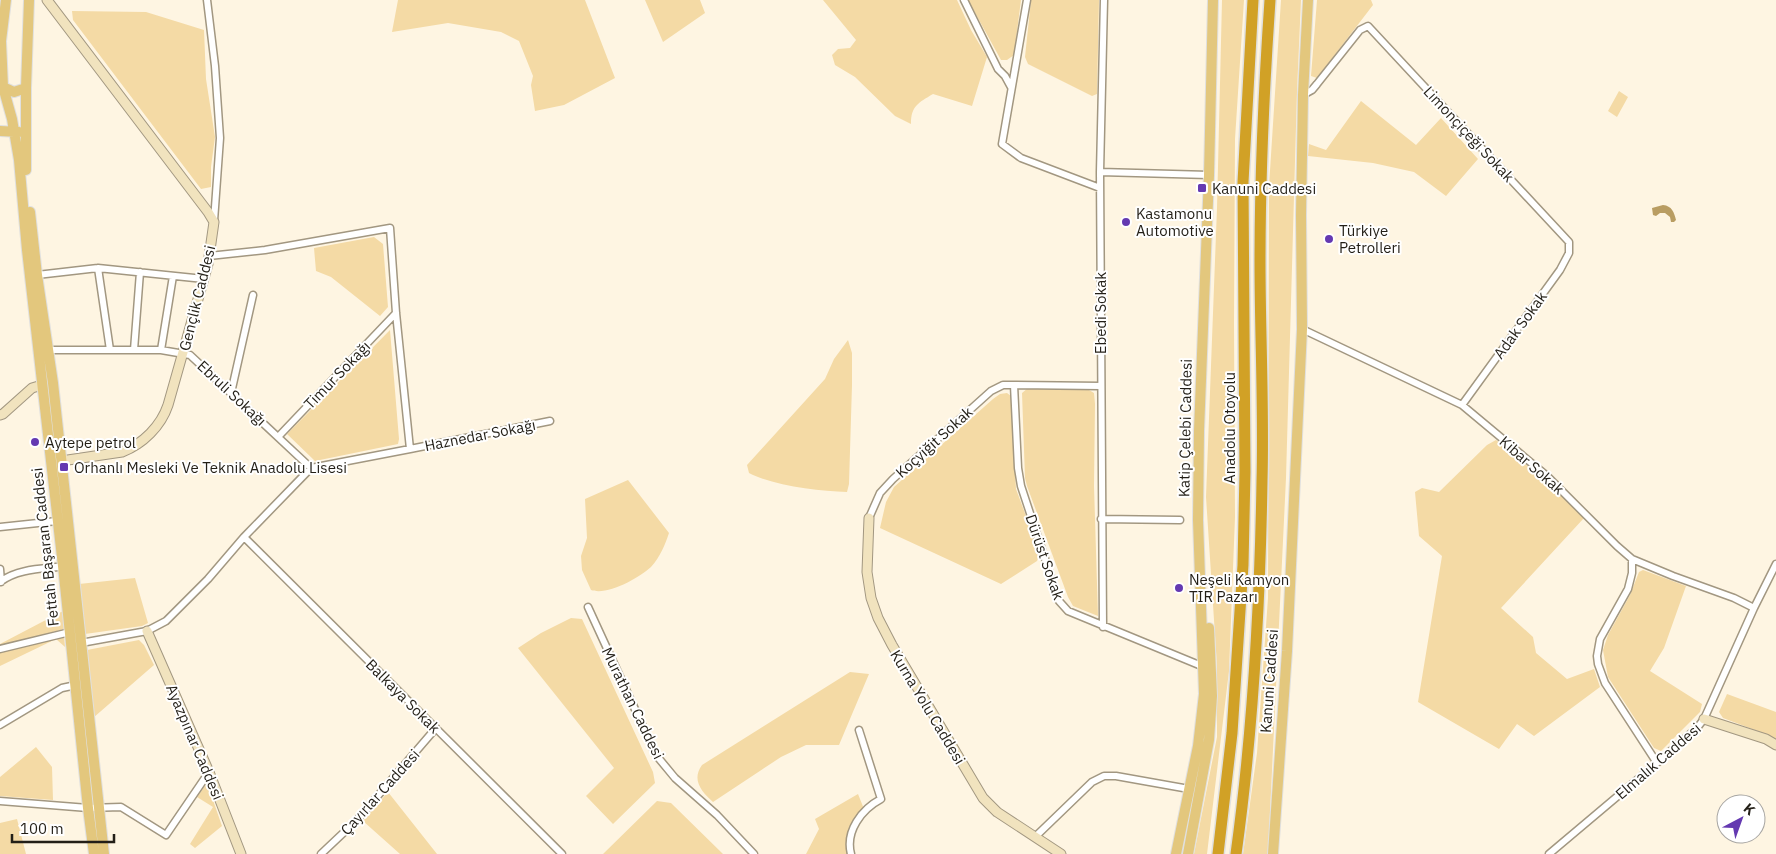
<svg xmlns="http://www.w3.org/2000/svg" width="1776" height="854" viewBox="0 0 1776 854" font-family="'IBM Plex Sans',sans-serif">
  <rect width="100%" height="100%" fill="#fef5e2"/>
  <path fill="#f4daa5" d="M398,0h187l30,78 -51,27 -29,6 -4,-26 2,-9 -14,-35 -18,-9 -53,-9 -56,9z
    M645,0h55l5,13 -42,29z
    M823,0h134l14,30 16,27 -15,49 -39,-12c-15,9 -22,12 -22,30l-16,-8 -40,-39 -20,-12 -3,-10 6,-6 12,-1 6,-8z
    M968,0h53l-7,55 -7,5h-6z
    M1031,0h68l-2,94 -5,2 -64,-32 -3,-7z
    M1222,0h22l-9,139 -1,184 1,194 -6,154 -22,183h-13l23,-117v-71l-11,-169 11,-289z
    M1281,0h20l-4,91 -11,387 -18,376h-25l14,-101 11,-155 1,-412z
    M1317,0h54l2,5 -56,73 -6,-2z
    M72,11l74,1 58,18 2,49 9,58 -4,30v20l-10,2 -128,-169z
    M1619,91l9,6 -11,20 -9,-6z
    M1361,101l55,44 25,-27 37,41 -32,37 -32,-24 -41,-9 -65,-7 1,-12 17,6z
    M374,237l9,7 5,63 -8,9 -49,-39 -15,-6 -2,-23z
    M390,330l9,109 -1,5 -83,17 -28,-27z
    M848,340l4,13v32l-3,99 -2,8c-29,-1 -73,-6 -98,-19l-2,-8 78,-86 9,-20z
    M1028,388l61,2 5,3 1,11 -1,82 4,130 -25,-10 -5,-9 -41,-111 -2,-8 -3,-85z
    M1007,393l4,3 5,93 24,65 -3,7 -36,23 -121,-56 6,-26 8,-15 99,-88 7,-5z
    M1496,440l58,48 30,30 -83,90 32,29 3,16 31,26 27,-10 6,18 -66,49 -17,-12 -18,25 -81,-47 24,-146 -23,-20 -4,-44 7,-4 17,4 48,-47z
    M628,480l41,53c-4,12 -9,24 -18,34 -12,11 -44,29 -60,23l-9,-20 -1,-14 6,-18 -2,-39z
    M1643,570l43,16 -22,62 -14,23 52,33 -2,8 -39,39 -7,-3 -46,-71 -5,-27 5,-15 22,-40 9,-23z
    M135,578l13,45 -6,3 -57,8 -6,-50z
    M63,611l1,18 -64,17v-2z
    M571,618l11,1 71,153 2,11 -42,41 -27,-28 28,-28 -96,-120 23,-15z
    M64,636l1,11 -9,-8 -56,27v-14z
    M139,640l5,5 10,20 -61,53 -6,-68z
    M850,672l19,2 -30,71h-33l-25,12 -68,45c-11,-10 -22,-22 -11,-37z
    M1727,694l49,18v28l-8,-5 -45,-17 -4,-6z
    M36,747l16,20 1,33 -53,-4v-19z
    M207,783l15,43 -27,22 -5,-4 23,-37 -16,-10z
    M388,792l49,62h-37l-37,-33z
    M858,794l6,15c-14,11 -13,28 -15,45h-43l13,-25 -4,-10z
    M657,801l14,2 52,51h-120z
    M17,819l9,35h-26v-31z"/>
  <path fill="#b99d62" d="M1663,205c9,1 11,7 13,15l-2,2h-3l-1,-5 -5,-4h-5l-4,3 -3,-1 -1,-7z"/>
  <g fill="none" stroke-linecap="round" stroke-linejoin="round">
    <g stroke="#a29781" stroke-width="9">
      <path id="street" d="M207,0l8,66 5,72 -6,83
        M964,0l34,69 7,7 6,11
        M1027,0l-25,144 19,14 79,30
        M1303,95l9,-5 5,-6 43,-54 8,-4 201,216v11l-9,17 -98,135
        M1100,172l109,3
        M98,268l12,82
        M37,275l61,-7 106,11
        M1302,329l160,76 85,71 70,70 15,13 41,17 61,22 20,10
        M48,350h113l29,5 121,113
        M134,350l6,-78
        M161,350l12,-74
        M1014,385l4,83 3,18 35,106 3,9 9,10 136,56
        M231,393l22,-98
        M278,437l118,-124
        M410,449l140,-28
        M869,518l11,-25 13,-14 98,-88 12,-6h11l87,1
        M1101,519l79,1
        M0,527l57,-6
        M244,537l318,317
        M1632,559v14l-4,16 -28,50 -3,17 1,8 7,19 52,80
        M0,569l1,13
        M0,582c18,-14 44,-13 66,-16
        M588,607l68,148 19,23 42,37 37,39
        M1103,627l-3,-455 4,-172
        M81,643l66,-12 19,-10 42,-42 36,-42 67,-69 99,-19 -14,-136 -6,-85 -125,22 -56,6
        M0,649l70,-17
        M0,725l62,-37 14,-3
        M0,801l88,7 33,-1 45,28 43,-63
        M1035,837l57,-55 12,-6h12l73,13
        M321,854l36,-34 79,-92
        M851,854c-6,-23 11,-45 30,-55l-22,-69
        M1549,854l108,-91 40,-35 7,-9 50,-111 22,-44"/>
    </g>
    <g stroke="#a29781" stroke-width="11">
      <path id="secondary" d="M47,0l161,212 6,10 -6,42 -40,141c-7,21 -25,39 -46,47l-61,9
        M0,415l3,-1 29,-26 10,-3
        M869,518l-2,54 4,26 7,20 14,27 91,153 14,14 64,42
        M147,631l62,141 32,82
        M1704,719l62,20 10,6"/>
    </g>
    <g stroke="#e0e0df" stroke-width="12">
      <path id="primary" d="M6,0l-5,41 2,46 9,32 7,41 8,90 36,316 25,242 6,46
        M3,87l11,5 12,-4
        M0,131l19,1
        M26,170v-82l3,-88
        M30,212l7,63 16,108 51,471
        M1176,854l22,-108 6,-52 -6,-174 1,-89 10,-256 4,-175
        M1188,854l21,-114 3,-44 -3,-68
        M1273,854l14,-203 15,-322 -1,-114 2,-120 5,-95"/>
    </g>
    <g stroke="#e0e0df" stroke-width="14">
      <path id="highway" d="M1218,854l14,-121 11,-168 2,-93 -2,-290 10,-182
        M1236,854c17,-123 24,-248 26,-373 2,-73 -2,-146 -2,-219 0,-87 4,-175 10,-262"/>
    </g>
    <use href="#street" stroke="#fff" stroke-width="6"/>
    <use href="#secondary" stroke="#f1e3be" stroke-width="9"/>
    <use href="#primary" stroke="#e3c77d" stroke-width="10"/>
    <use href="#highway" stroke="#d1a126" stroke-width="11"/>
  </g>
  <g fill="#6439b1" stroke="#fff" stroke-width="2">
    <rect x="1197" y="183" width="10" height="10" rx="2.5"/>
    <circle cx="1126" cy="222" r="5"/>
    <circle cx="1329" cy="239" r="5"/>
    <circle cx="35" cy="442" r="5"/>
    <rect x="59" y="462" width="10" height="10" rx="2.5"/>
    <circle cx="1179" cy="588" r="5"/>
  </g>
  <g text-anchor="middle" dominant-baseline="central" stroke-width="4" stroke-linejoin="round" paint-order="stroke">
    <g font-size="15" fill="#231f17" stroke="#fff">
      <text transform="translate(1469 134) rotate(47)">Limonçiçeği Sokak</text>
      <text transform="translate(197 298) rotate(-76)">Gençlik Caddesi</text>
      <text transform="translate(1100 313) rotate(-90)">Ebedi Sokak</text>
      <text transform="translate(1520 325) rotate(-54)">Adak Sokak</text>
      <text transform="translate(337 375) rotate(-46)">Timur Sokağı</text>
      <text transform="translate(232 393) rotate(43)">Ebruli Sokağı</text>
      <text transform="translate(1185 428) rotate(-89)">Katip Çelebi Caddesi</text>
      <text transform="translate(1229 428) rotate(-90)">Anadolu Otoyolu</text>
      <text transform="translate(480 435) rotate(-11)">Haznedar Sokağı</text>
      <text transform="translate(934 442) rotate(-42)">Koçyiğit Sokak</text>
      <text transform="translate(1532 465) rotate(41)">Kibar Sokak</text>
      <text transform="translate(45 547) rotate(-96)">Fettah Başaran Caddesi</text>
      <text transform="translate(1045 557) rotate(71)">Dürüst Sokak</text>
      <text transform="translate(1269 681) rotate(-86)">Kanuni Caddesi</text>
      <text transform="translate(403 696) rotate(45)">Balkaya Sokak</text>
      <text transform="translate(633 703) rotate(64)">Murathan Caddesi</text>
      <text transform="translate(928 707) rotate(59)">Kurna Yolu Caddesi</text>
      <text transform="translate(195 742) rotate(67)">Ayazpınar Caddesi</text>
      <text transform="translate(1658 761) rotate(-41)">Elmalık Caddesi</text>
      <text transform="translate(380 792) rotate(-48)">Çayırlar Caddesi</text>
    </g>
    <g font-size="15" fill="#231f17" stroke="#fff" text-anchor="start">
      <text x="1212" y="188">Kanuni Caddesi</text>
      <text x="1136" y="213">Kastamonu<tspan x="1136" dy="17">Automotive</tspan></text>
      <text x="1339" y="230">Türkiye<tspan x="1339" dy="17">Petrolleri</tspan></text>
      <text x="45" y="442">Aytepe petrol</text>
      <text x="74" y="467">Orhanlı Mesleki Ve Teknik Anadolu Lisesi</text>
      <text x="1189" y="579">Neşeli Kamyon<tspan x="1189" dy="17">TIR Pazarı</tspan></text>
    </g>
  </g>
  <g transform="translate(1741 819) rotate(41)"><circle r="24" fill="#ffffff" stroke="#a7a5a2"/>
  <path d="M0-4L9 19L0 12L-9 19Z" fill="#6439b1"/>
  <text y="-8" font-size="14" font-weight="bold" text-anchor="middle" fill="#231f17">K</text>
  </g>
  <path d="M12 834v8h102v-8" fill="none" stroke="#231f17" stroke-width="2.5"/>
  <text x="20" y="834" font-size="15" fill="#231f17" stroke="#ffffff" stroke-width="4" paint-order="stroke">100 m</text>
</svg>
